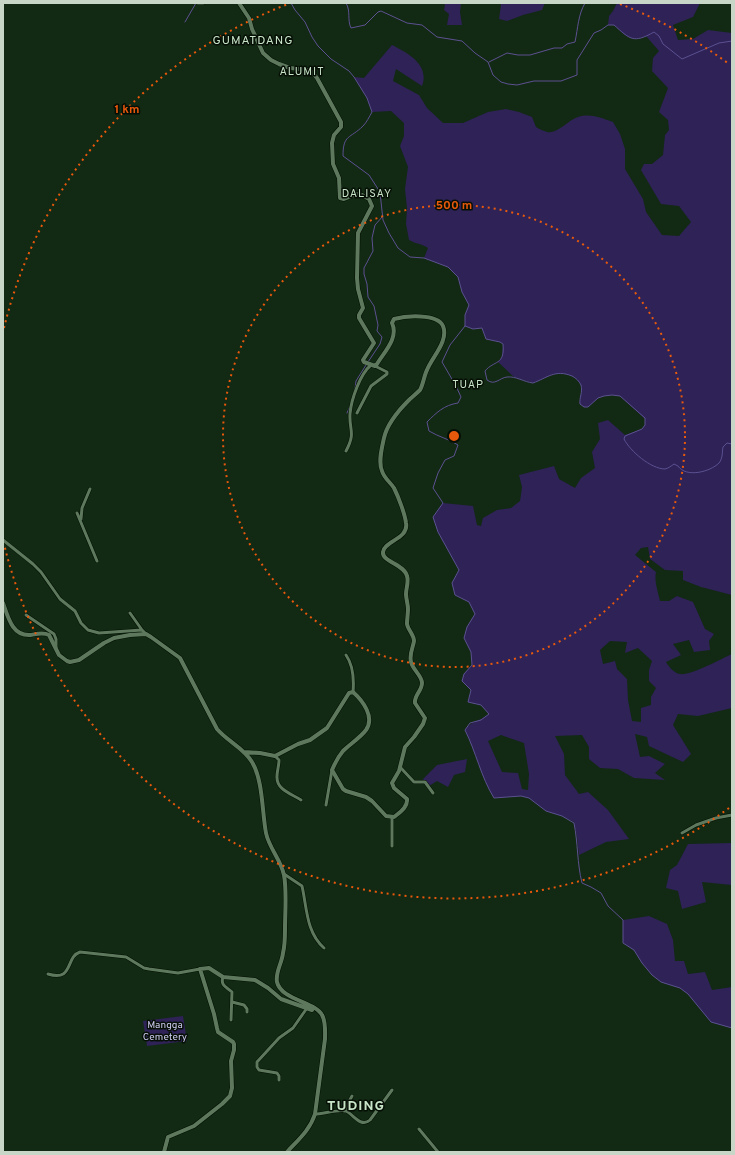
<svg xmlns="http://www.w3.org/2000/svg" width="735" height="1155" viewBox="0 0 735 1155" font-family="Overpass,sans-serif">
  <rect width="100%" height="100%" fill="#122913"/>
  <path fill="#2e2257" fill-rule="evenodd" d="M443,3h18l-1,9 2,13h-15l2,-11 -5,-4 1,-5z
    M500,3h45l-3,7 -19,5 -16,6 -8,-2 2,-14z
    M617,3h83l-7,14 -20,8 5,15 15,-1 15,-9 24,3v562l-31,-8 -18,-7v-9l-18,-1 -15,-11 -2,-12 -7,1 -6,7 21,17c-2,9 2,20 4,29h9l8,-5 16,6 12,27 9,5 -5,7 1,9 -16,2 -5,-12 -16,4 8,11 -15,7c3,5 8,11 14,12 10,2 41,-15 52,-20v54l-34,8 -20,-2 -5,11 18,29 -8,8 -34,-16 -2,-9 -12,-3 5,23 9,-1 16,8 -10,9 10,7 -31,-2 -16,-9 -18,-1 -11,-9v-12l-7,-12 -27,1 9,18 1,21 14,19 9,-2 20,18 21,29 -23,3 -27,13 -2,-18 -3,-15 -12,-6 -16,-5 -17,-13 -8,-2 -27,2c-13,-21 -18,-46 -29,-68 7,-10 14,-8 24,-16l-8,-9 -13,-3 3,-12 -9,-9 2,-7 8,-9 -1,-13 -7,-14 3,-11 8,-13 -6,-12 -14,-7 -3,-12 7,-13 -21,-38 -5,-15 10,-14 30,3 4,19 4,1 2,-8 14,-8 14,-2 9,-7 2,-14 -3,-12 35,-9 5,13 16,9 6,-10 14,-10 -3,-16 8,-13 -2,-16 10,-3 17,15 17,-6 3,-4v-6l-25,-23 -8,-1 -9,1 -5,2 -10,9h-4l-4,-3c-1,-6 3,-12 1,-19 -2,-4 -5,-7 -9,-9 -17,-7 -25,2 -39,7l-19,-6 -16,-15 4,-5 1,-13 -3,-2 -14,-3 -4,-11 -9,1 -8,-3v-11l4,-10 -7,-13 -4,-15 -10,-10 -24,-9 4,-10c-5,-4 -12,-4 -19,-8l-3,-16 1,-16 -2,-19 3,-22 -8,-21 4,-10v-13l-13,-12 -19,1 -5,-14 -13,-21 10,1 28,-33c16,8 38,20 30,41l-26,-17 -3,12 26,14 8,13 16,15h20l25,-11 18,-3 13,3 13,5 4,10c3,2 8,4 11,5 11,2 21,-12 31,-15 12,-4 23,1 35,5l7,12 5,15v20l18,30 3,13 16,23 17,1 12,-14 -12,-16 -18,-2 -20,-34 3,-6h8l11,-9 2,-20 4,-5 -1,-10 -9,-8 9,-24 -16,-17 1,-13 6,-7 -13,-15c-17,6 -20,0 -32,-11h-6l1,-9 4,-5zM610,641l17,1 -2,11 13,-5 14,13 -3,9v11l7,7 -5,9v8l-10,3v14l-9,-1 -4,-21 -1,-21 -10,-10 -2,-8 -12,3 -3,-14zM501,735l23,8 5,31 -1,16 -6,-1 -4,-16 -16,-1 -14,-31z
    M467,759l-2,13 -11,3 -6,12 -11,-6 -8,5 -6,-7 14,-14z
    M732,843v53v-11l-30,-3 4,20 -24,7 -4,-18 -12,-3 4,-18 7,-5 11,-21z
    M649,916l18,8 6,16 2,21h9l4,13 17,-2 7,18 20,-3v41l-21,-6 -23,-28 -8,-6 -19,-6 -9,-7 -10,-12 -8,-13 -11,-7v-23z
    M183,1016l4,25 -40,5 -4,-25z"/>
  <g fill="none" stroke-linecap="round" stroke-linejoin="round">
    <path stroke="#5c5191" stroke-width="1" d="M291,3l4,7 10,12 7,15 6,9 13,13 18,12 5,6 13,21 5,14c-3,5 -5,10 -9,14 -13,13 -20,8 -20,30l26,19 11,17 3,28 6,13 9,15 12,9 14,1 24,9 10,10 4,15 7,13 -4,10v11l-15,19 -8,17 14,24 5,11 -3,6c-14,2 -22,10 -31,19l2,9c10,6 20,8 29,14l-4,11 -9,4 -7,13 -5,15 10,15 -10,14 5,15 21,38 -7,13 3,12 14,7 6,12 -8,13 -3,11 7,14 1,13 -8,9 -2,7 9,9 -3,12 13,3 8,9 -8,6 -11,3 -5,7c11,22 16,47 29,68l27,-2 8,2 17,13 16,5 12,7c4,20 3,40 8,60l9,4 10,6 7,13 15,14v23l11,7 8,13 10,12 9,7 19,6 8,6 23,28 21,6
      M346,3c5,8 1,17 5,25l14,-3 13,-13 3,-1 26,12 15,2 15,12 25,4 13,12 13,9 5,13 8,7 7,2 9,1 17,-4h27l16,-6v-15l17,-27 7,-3 7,-5h6c16,14 19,19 40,7l5,4 4,8 19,15 37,-16 13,-2
      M185,22l11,-19
      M489,62l18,-9 11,2h12l24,-7h8l5,-4 8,-2c3,-14 3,-27 10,-39
      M465,326l8,3 9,-1 4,11 14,3 3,2c2,22 -9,16 -18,27l2,9c8,6 12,-2 20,-3 9,-1 17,5 26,6 14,-5 22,-14 39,-7 4,2 7,5 9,9 2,7 -2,13 -1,19l4,3h4l10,-9 6,-2 8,-1 8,1 25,22v7l-3,4 -17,7 -1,3c6,12 27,30 41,30 4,-1 6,-3 9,-5l4,2c8,12 32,6 41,-3 4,-5 3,-11 4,-16l4,-4 5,1
      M368,362l12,-18 2,-7 -5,-6 1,-6 -4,-19 -6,-9 -1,-13 -3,-10v-6l9,-17 -1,-13 3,-13 8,-9
      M355,389l1,-8 10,-16
      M347,413l3,-7"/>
    <g stroke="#001101" stroke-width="4">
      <path id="street" d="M198,3h5
        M357,413l14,-27 16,-12v-2l-12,-6
        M346,451c10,-19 3,-20 4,-37 1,-14 10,-40 21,-49
        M77,513l20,48
        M81,519l1,-11 8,-19
        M3,540l30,24 8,8 19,27 15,12 6,12 7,7 11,3 43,-3 4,4
        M130,613l12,17
        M26,615l28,19 2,5v9
        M346,655c7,10 8,25 7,37
        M275,756l4,4c0,6 -2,11 -2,16 -1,14 15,18 24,24
        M400,767l14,15h11l8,11
        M326,805l6,-35
        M392,817v29
        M682,833l14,-8 20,-7 16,-3
        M284,874l18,12c5,22 4,46 22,62
        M48,974c26,8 17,-17 32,-22l46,5 18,11 5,1 29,4 22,-4
        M223,977c-3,9 4,10 9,15l-1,28
        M232,1002l12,3 3,4v3
        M279,1080v-4l-2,-3 -18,-3 -2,-3v-5l22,-24 14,-10 14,-20
        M344,1111l8,-15
        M315,1114c7,0 25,-5 31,-3 8,4 15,17 24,9l22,-30
        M419,1129l19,23"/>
    </g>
    <g stroke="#001101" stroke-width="5">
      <path id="secondary" d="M239,3l10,15 3,11 11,24 8,7 8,4 11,4 18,2 4,2 5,6 24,44v5l-7,8 -2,8 1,21 6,14 1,20 4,1 13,-5 5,1 7,4 3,7 -14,27 -1,45 1,11 5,19 -4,7v3l15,25 -11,17 1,2 11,4 2,-2c7,-12 22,-26 15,-41l2,-4c11,-3 43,-6 49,7 6,15 -11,31 -16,44 -3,6 -4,15 -7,20 -4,4 -8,7 -11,10 -10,10 -22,24 -25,38 -2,9 -6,24 -2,33 2,7 8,11 12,17 4,8 11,26 12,35 3,16 -22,18 -23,29 -1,10 21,12 24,24 2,6 -1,12 -1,18 0,5 2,10 2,15 0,5 -1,10 -1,15 1,6 7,11 7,17 -1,7 -5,13 -3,21 2,8 11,14 11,21 0,8 -8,12 -7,20l10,15 -2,6 -9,13 -9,10 -6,24 -7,12 2,5 13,11c1,8 -7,13 -13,18l-8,-1 -14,-15 -6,-4 -20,-6 -3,-2 -11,-19c3,-7 6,-13 11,-19 7,-7 17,-13 23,-21 9,-13 -3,-29 -13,-38l-4,1 -22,35 -17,12 -12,4 -23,12 -15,-3 -16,-1
        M3,603c5,14 9,33 27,32 7,-1 13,-3 19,0l10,20 8,6 3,1 9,-2 25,-17 10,-5 16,-3 16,-1 5,3 29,21 37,71c10,12 27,19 35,33 11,18 10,50 14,71 3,15 15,27 18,42 3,16 1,37 1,54 0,8 0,16 -2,24 -1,10 -8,20 -6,29 4,18 39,20 45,33 4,7 3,16 3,24l-10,75c-5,16 -17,26 -28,38
        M164,1152l4,-15 26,-11 28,-22 8,-8 2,-8 -1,-27 3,-11v-6l-1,-2 -15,-10 -1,-4 -3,-14 -14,-45 9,-1 14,9 32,3 13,8 13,11 31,11"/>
    </g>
    <use href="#street" stroke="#5e785e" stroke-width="3"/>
    <use href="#secondary" stroke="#5e785e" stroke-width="4"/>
  </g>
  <g fill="none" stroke="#e8590c" stroke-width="2" stroke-dasharray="2 4">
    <circle cx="454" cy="436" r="231"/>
    <path d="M729 808A463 463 0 0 1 4 544M4 328A463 463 0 0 1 288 4M620 4A463 463 0 0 1 729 64"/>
  </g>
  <g text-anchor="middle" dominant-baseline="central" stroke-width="3" stroke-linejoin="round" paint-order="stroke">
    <g font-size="10" fill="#cfcbf1" stroke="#060f06">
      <text x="165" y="1025">Mangga<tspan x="165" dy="12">Cemetery</tspan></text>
    </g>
    <g font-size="11" letter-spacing="1" fill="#c9e5c8" stroke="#060f06">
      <text x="302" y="72">ALUMIT</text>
      <text x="367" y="194">DALISAY</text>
      <text x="468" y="385">TUAP</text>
    </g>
    <g font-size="12" letter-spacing="1" fill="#c9e5c8" stroke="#060f06">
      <text x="253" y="41">GUMATDANG</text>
    </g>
    <g font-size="14" font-weight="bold" letter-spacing="1" fill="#c9e5c8" stroke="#060f06">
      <text x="356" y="1106">TUDING</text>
    </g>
  </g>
  <circle cx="454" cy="436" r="6" fill="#e8590c" stroke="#060f06" stroke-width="2"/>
  <g font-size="12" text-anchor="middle" font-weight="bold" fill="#e8590c" stroke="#060f06" stroke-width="3" stroke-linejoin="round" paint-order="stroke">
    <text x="127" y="113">1 km</text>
    <text x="454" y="209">500 m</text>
  </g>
  <rect width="735" height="1155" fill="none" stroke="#c8d6c8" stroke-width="8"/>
</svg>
